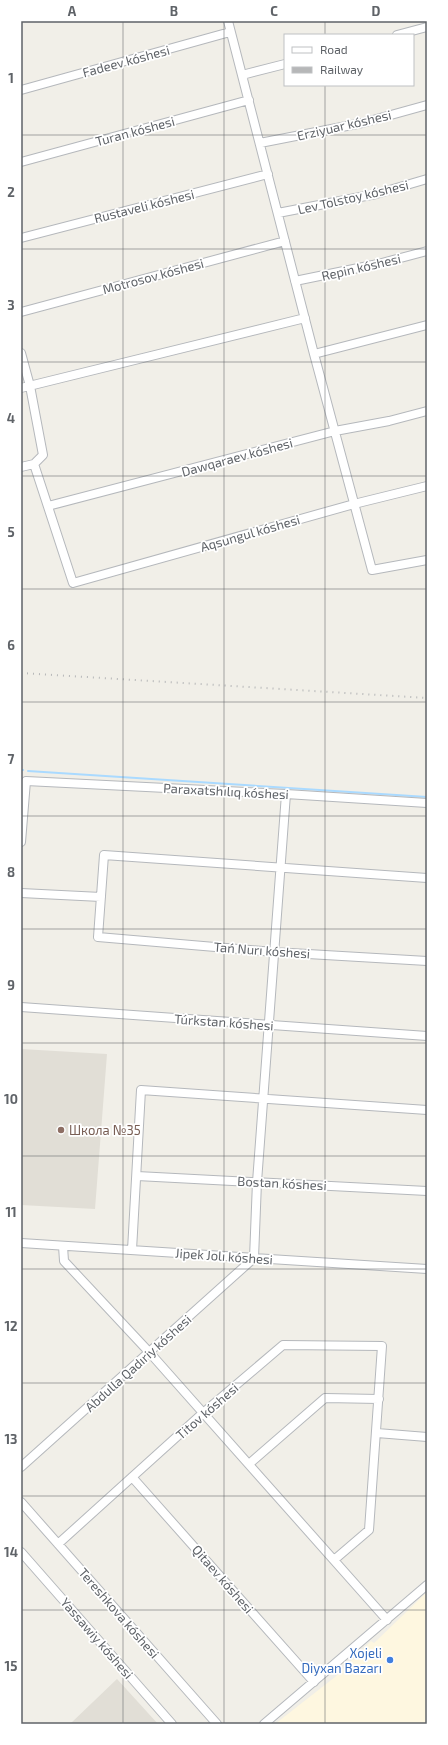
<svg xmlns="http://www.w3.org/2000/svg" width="448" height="1745" viewBox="0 0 448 1745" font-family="'Exo 2',sans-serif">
  <rect width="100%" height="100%" fill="#f1efe8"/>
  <path fill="#fef7e0" d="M427,1592v132h-152l60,-47 36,-36 3,2z"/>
  <path fill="#e1ded6" d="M21,1049l86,5 -12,155 -74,-4z
    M117,1679l41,45h-88z"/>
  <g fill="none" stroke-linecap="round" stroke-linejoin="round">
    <path stroke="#aadaff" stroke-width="2" d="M21,770h2
      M28,771l399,26"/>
    <g stroke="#b5b8bc" stroke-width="10">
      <path id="minor" d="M228,21l86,333 58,216 55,-10
        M397,35l30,-8
        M242,75l43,-11
        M21,90l209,-58
        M260,143l102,-20 65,-18
        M21,162l228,-62
        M278,213l98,-19 51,-15
        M21,238l247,-64
        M295,281l83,-17 49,-13
        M21,312l264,-71
        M21,353l9,33 13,69 -9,9 -13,3
        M314,354l113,-29
        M21,388l284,-70
        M34,464l39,119 281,-79 73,-18
        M48,506l287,-75 54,-10 38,-10
        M21,842l5,-61 260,13 141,9
        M427,878l-323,-23 -6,82 176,15 153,9
        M21,893l80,4
        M21,1007l406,29
        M137,1176l290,15
        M21,1243l406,26
        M63,1246l1,15 86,92 237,267
        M132,1250l9,-160 286,20
        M377,1433l50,4
        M249,1464l76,-66 54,1
        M21,1467l233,-209 3,-76 29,-388
        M132,1477l182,205
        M21,1502l196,222
        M58,1544l145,-131 80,-68 99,1 -13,184 -35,30
        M21,1552l151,172
        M264,1724l163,-139"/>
    </g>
    <use href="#minor" stroke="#fff" stroke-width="8"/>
    <path stroke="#b6b7b8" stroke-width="2" stroke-dasharray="1 5" stroke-linecap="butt" d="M21,673l406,25"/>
  </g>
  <path fill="none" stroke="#5f6368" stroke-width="1" stroke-opacity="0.55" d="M123,21v1703M224,21v1703M325,21v14M325,85v1639M21,135h406M21,249h406M21,362h406M21,476h406M21,589h406M21,702h406M21,816h406M21,929h406M21,1043h406M21,1156h406M21,1269h406M21,1383h406M21,1496h406M21,1610h406"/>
  <circle fill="#8d6e63" stroke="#fff" stroke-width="1.5" cx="61" cy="1130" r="4"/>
  <circle fill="#3f7fe0" stroke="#fff" stroke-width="1.5" cx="390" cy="1660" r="4"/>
  <g text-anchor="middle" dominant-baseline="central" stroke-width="3.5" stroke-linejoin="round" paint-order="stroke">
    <g font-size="13" fill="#5f6368" stroke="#fff">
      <text transform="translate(126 61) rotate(-15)">Fadeev kóshesi</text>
      <text transform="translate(344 125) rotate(-13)">Erziyuar kóshesi</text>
      <text transform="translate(135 131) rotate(-15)">Turan kóshesi</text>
      <text transform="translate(353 197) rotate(-13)">Lev Tolstoy kóshesi</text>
      <text transform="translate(144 206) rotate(-14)">Rustaveli kóshesi</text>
      <text transform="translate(361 267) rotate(-13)">Repin kóshesi</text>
      <text transform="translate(153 276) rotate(-15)">Motrosov kóshesi</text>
      <text transform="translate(237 457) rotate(-15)">Dawqaraev kóshesi</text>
      <text transform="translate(250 533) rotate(-16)">Aqsungul kóshesi</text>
      <text transform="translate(226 791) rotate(3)">Paraxatshılıq kóshesi</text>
      <text transform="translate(262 950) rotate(4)">Tań Nurı kóshesi</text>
      <text transform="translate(224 1022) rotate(4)">Túrkstan kóshesi</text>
      <text transform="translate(282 1183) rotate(3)">Bostan kóshesi</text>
      <text transform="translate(224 1256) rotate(4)">Jipek Jolı kóshesi</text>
      <text transform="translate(138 1363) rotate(-42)">Abdulla Qadıriy kóshesi</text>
      <text transform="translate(207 1411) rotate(-41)">Titov kóshesi</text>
      <text transform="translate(223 1579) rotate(49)">Qitaev kóshesi</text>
      <text transform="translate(119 1613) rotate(49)">Tereshkova kóshesi</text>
      <text transform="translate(97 1638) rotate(49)">Yassawiy kóshesi</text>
    </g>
    <g font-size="13" fill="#785e54" stroke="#fff" text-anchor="start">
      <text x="69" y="1130">Школа №35</text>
    </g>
    <g font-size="13" fill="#366cbe" stroke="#fff" text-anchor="end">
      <text x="382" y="1653">Xojeli<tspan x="382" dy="15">Diyxan Bazarı</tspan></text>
    </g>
  </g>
  <rect width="448" height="1745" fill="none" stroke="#ffffff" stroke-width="44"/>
  <rect x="284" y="34" width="130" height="52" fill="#ffffff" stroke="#bfc1c3"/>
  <rect x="292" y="47" width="20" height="6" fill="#ffffff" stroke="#bfc1c3"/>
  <text x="320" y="54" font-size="12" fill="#5f6368">Road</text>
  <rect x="292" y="67" width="20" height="6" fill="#b6b7b8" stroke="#bfc1c3"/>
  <text x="320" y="74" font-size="12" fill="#5f6368">Railway</text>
  <rect x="22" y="22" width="404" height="1701" fill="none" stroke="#5f6368" stroke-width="1.5"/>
  <g font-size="13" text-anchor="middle" font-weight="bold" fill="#5f6368">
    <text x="72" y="16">A</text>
    <text x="174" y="16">B</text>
    <text x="274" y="16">C</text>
    <text x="376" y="16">D</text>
    <text x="11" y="83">1</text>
    <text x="11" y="197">2</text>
    <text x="11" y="310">3</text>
    <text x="11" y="423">4</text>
    <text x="11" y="537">5</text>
    <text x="11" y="650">6</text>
    <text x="11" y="764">7</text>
    <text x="11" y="877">8</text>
    <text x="11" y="990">9</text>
    <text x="11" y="1104">10</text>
    <text x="11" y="1217">11</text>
    <text x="11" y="1331">12</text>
    <text x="11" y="1444">13</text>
    <text x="11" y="1557">14</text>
    <text x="11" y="1671">15</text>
  </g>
</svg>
